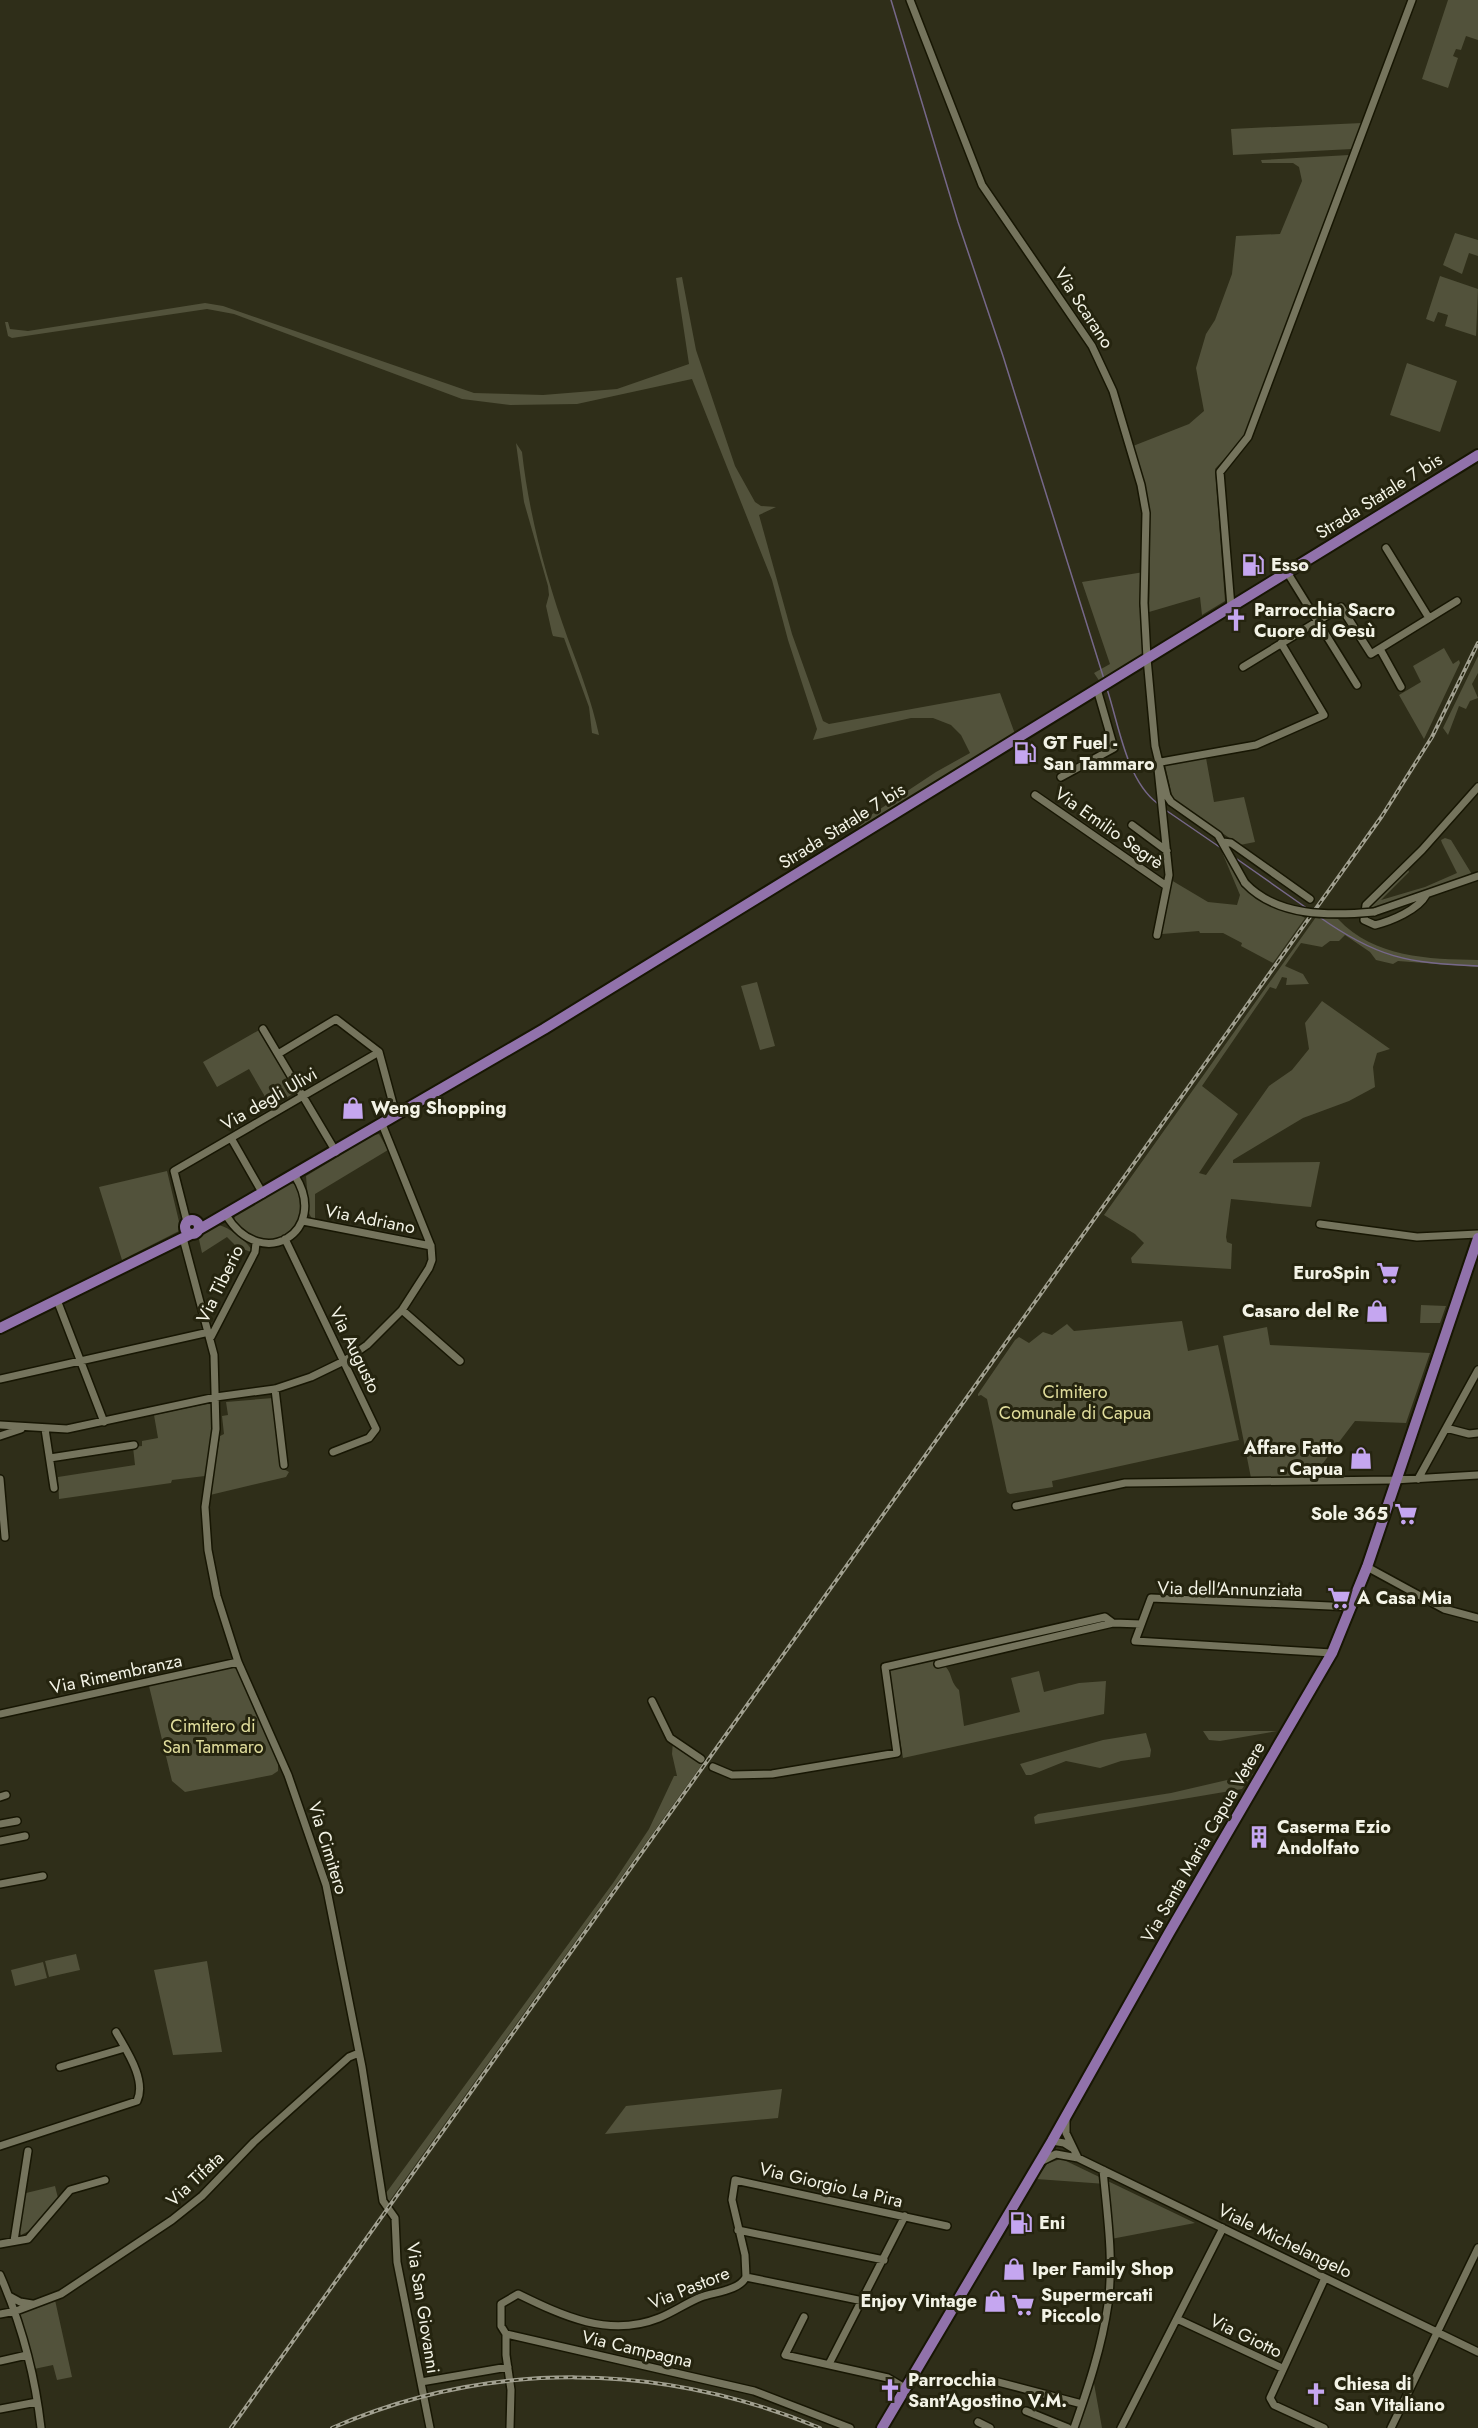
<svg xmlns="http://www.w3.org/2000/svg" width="1478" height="2428" viewBox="0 0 1478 2428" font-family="Jost,sans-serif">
  <rect width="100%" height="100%" fill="#2f2e19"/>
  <path fill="#52523b" d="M1448,0h30v40l-12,-4 -5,14 -5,-1 -3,7 5,2 -10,30 -26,-9z
    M1362,123l-10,26 -119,6 -2,-26z
    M1349,155l-101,273 -5,11 -28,30 10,132 -23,14 -2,-18 -51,15c2,-63 1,-104 -16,-166l56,-22 15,-13 -8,-43 10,-34 9,-14 17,-46 4,-38 44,-2 22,-53 -3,-14 -6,-4h-31l-1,-3z
    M1455,233l23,7v16l-9,-3 -7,21 -19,-9z
    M1440,276l38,13 -2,47 -31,-10 3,-11 -10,-3 -4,10 -8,-3z
    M682,277l14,73 39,116 20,36 6,4 15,1 -17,8 33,119 31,87 6,3 171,-31 15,41 -151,93h-5l6,-8 71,-47 34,-19 -9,-18 -10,-10 -18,-7h-22l-98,22 4,-11 -29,-89 -16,-60 -80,-201 -115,25 -67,1 -48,-6 -228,-85 -27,-5 -195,29 -4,-2 -3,-14h3l2,7 18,2 177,-28 18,3 251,87 69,2 74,-6 72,-25 -13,-86z
    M1407,363l50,18 -17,51 -50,-17z
    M516,443l6,9c7,63 24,126 46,187 12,32 24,63 31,96l-7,-2 -3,-26 -25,-69 -11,-2 -1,-3 -6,-27 3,-11 -1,-9 -24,-84z
    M1144,572l-5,34 3,6 1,43 -43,27 -6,-9 16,-9 -28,-82z
    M1444,648l9,16 6,-4 1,3 -36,76 -25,-44 22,-13 -8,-16z
    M1478,656v17l-6,11 6,14 -8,3 -4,8 -7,-3 -11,29 -5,-7z
    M1206,758l8,44 30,-5 11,45 -15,3 -67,-45 -8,-35z
    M1445,838l6,2 22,36 -105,33 39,-42 2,5 -28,28 44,-13 32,-14 -15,-30 -1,-3z
    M1222,852c15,16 16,33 39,48 13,9 33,9 44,18l-32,45 -32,-17 1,-3 -19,-10h-23l-1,-2 -37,3 2,-35 7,-19 37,22 29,3 3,-10z
    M1316,917l22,2c37,39 90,40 140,41v7l-80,-6 -5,3 -17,-4 -6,-8 -25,-17 -6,6h-9l-8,6 -21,-4 -16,23 18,8 6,10 -23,1 1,-7 -5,-1 -6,12 -6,-2 -68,99 36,28 -39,59 7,2 63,-89 23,-16 17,-21 -4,-26 17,-22 68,48 -13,4 -4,14 2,20 -26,14 -46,17 -70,42v3l87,-1 -9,45 -80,-8 -5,38 1,5 5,2 -1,25 -99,-6 -1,-5 13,-15 -9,-9 -31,-19z
    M757,982l18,64 -15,4 -19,-64z
    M261,1029l35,63 -25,15 -22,-38 -32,18 -14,-25z
    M379,1134l9,16 -73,44v26l-3,-1 -3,-6 -3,-37 68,-41z
    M167,1171l14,59 -59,30 -23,-73z
    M288,1183l7,1c25,25 -18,87 -61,37l1,-6z
    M217,1225c9,-1 35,20 36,28l-17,-7 -9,-9 -25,16 -4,-18z
    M1421,1305l25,1 -6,17h-20z
    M1182,1321l6,30 30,-6 21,95 -187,41 1,6 -43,7 -3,-2 -20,-93 -6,-4 -3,1v-2l37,-54 4,-3 10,6 14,-11 9,3 15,-11 7,7z
    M1267,1327l3,18 160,8 -24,70 -51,-2 -35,46v10l-69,1 -28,-142z
    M273,1398l7,69 9,5 -3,5 -76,18 10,-59 4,-2 -2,-18 6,-1 -2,-13z
    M211,1403l2,20 -8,53 -33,4 -1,3 -112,16 -1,-22 77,-12 -2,-18 9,-1v-5l16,-3 -4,-23z
    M935,1658c21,13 12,21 24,32l5,36 56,-14 -9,-34 28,-7 5,21 35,-9 27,-2 -2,33 -201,44 -14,-88 3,-3z
    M231,1667l7,3 40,93v8l-6,4 -87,17 -13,-11 -23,-95z
    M1203,1731h74l-57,10 -11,-1z
    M1146,1733l5,17 -1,7 -29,4 -21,7 -34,-7 -35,14h-5l-6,-11 83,-24z
    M673,1741l30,22 -315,440 -2,-10 227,-310 36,-54 25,-53h3l-5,-22z
    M1253,1774l-11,15 -207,35 -1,-7 4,-3 133,-21z
    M76,1954l4,16 -31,7 -4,-16z
    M207,1961l15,91 -49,3 -19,-85z
    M43,1962l4,16 -32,8 -4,-16z
    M782,2089l-4,29 -173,16 21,-28z
    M1060,2159l4,1 131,63 -84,16 -5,-55 -70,-5 11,-15z
    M55,2186l3,12 -29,33 -8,4 -2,-5 7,-37z
    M55,2300l17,77 -15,3 -4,-15 -19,4 -14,-56z
    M1093,2378l9,50h-26z"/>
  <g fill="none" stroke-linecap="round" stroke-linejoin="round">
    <path stroke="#76688a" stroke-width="1.5" d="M891,0l67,222 45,134 101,323
      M1107,689c12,36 19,90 50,114
      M1167,811l54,37
      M1234,857l74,52
      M1318,916c59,42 89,47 160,50"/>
    <g stroke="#171603" stroke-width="10">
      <path id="street" d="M910,0l72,185 110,161 21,45 28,94 5,28 -2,90 3,55 8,88 12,50 4,6 47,33 27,48
        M1386,548l43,70
        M1287,572l70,113
        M1231,607l-11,-135 28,-35 164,-437
        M1380,649l21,38
        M1243,667l98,-60 30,47 86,-53
        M1161,762l95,-17 68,-30 -43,-72
        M1061,777l53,-29 -17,-59
        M1035,795l130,90
        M1132,825l35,26
        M1223,842l8,1 79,56
        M1426,895c-8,15 -35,26 -51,30l-11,-5 2,-15 56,-55 56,-63
        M1374,912l104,-36
        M1157,935l12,-60 -11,-106
        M263,1029l73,123
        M278,1054l58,-35 43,33 17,63
        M231,1138l32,56
        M226,1215c36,59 104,16 69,-39
        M303,1221l128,25
        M187,1222l-13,-51 205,-119
        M1320,1224l97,13 61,-3
        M183,1238l31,117 2,74 -11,78 3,43 9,46 21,66 50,113 38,110 36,182 21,134 12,17 2,44 33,166
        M285,1239l91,190 -7,9 -36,14
        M57,1300l47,122
        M402,1310l58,51
        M211,1337l44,-85 1,-9
        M0,1379l209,-47
        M275,1389l9,76
        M0,1425l67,4 149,-32 59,-8 36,-12 33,-16 23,-16 35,-35 27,-42 3,-8 -1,-14 -49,-122
        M1446,1428l23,6 9,-1
        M45,1429l9,59
        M0,1436l21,-7
        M50,1458l84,-13
        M0,1479l5,58
        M1418,1479l60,-109
        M1016,1506l109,-23 269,-3 84,-5
        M1367,1567l77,42 34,9
        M1332,1653l-197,-12 16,-43 201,9
        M938,1664l175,-41
        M652,1701l18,37 31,21
        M0,1714l238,-52
        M713,1767l19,8 40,-1 125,-21 -12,-86 220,-50 8,6 28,1
        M0,1797l6,-2
        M0,1824l17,-3
        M0,1841l25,-5
        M0,1884l43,-8
        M60,2067l65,-19
        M1066,2118v15l12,25
        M1052,2141l12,2 8,5
        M0,2146l137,-45c10,-21 -11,-51 -21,-69
        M1042,2161l14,-7 22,4 400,194
        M738,2230l146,30
        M14,2241l14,-90
        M0,2244l28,-5 42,-49 35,-10
        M0,2275c21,48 35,100 41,153
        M746,2277l-1,-22 -13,-55 3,-20 212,46
        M746,2277l117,24
        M9,2296l11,6 12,2
        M0,2314l16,-3 45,-17 111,-74 30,-24 52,-54 95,-85 10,-4
        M804,2317l-19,38 103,23 17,10
        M1177,2319l105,49
        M506,2334l-5,-8v-22l17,-10c45,22 91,44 141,24 15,-6 27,-15 42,-21 13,-5 38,-6 45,-20
        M0,2361l27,-6
        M829,2364l76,-148
        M421,2382l87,-15
        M998,2382l84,22
        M0,2409l37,-7
        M1026,2411l42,17
        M978,2422l12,6
        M510,2428l1,-38 -5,-35v-21l248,57 96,37
        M1074,2428c14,-40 28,-82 34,-124 6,-44 -1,-90 -5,-134
        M1121,2428l102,-200
        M1324,2428l-50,-23 -4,-7 55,-120
        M1391,2428l87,-180"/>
    </g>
    <g stroke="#171603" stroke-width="14">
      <path id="primary" d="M185 1227a7 7 0 1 1 14 0a7 7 0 1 1-14 0Z
        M198,1230l346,-201 934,-574
        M0,1328l191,-94
        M882,2428l170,-287 117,-208 163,-280 35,-86 111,-329"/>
    </g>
    <use href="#street" stroke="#75745d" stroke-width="7"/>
    <use href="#primary" stroke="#9172ab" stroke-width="10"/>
    <g stroke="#a1a090" stroke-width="4">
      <path id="rail" d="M231,2428l1151,-1612 50,-79 46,-94
        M332,2428c158,-69 329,-66 488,0"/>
    </g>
    <use href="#rail" stroke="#25240f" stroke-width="1.5" stroke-dasharray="4.5" stroke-linecap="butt"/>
    <g stroke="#171603" stroke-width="10" stroke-linecap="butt">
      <path id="street-bridge" d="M1245,883c32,34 85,33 129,29"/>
    </g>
    <use href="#street-bridge" stroke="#75745d" stroke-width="7"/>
  </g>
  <defs>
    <g id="fuel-bare" transform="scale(1.8)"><path d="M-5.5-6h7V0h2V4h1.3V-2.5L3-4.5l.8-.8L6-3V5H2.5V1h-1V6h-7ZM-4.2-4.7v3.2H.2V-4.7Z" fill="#c5a6f0" stroke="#25240f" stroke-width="2.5" paint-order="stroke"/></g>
    <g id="church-bare" transform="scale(1.8)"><path d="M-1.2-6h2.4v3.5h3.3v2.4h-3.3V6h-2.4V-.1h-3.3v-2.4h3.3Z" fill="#c5a6f0" stroke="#25240f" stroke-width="2.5" paint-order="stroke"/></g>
    <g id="shop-bare" transform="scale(1.8)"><path d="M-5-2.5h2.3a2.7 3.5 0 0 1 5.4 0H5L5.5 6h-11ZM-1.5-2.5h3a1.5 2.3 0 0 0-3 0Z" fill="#c5a6f0" stroke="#25240f" stroke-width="2.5" paint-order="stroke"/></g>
    <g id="supermarket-bare" transform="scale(1.8)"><path d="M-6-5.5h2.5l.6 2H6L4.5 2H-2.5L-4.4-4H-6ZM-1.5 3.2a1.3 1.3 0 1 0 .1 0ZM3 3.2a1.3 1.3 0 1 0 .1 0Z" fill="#c5a6f0" stroke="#25240f" stroke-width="2.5" paint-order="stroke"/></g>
    <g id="building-bare" transform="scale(1.8)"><path d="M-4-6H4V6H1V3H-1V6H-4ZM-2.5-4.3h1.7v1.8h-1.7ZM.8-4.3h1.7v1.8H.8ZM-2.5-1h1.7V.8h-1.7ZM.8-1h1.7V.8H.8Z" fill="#c5a6f0" stroke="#25240f" stroke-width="2.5" paint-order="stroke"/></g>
  </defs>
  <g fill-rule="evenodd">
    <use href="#fuel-bare" x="1253" y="565"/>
    <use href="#church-bare" x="1236" y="620"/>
    <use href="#fuel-bare" x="1025" y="753"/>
    <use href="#shop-bare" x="353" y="1108"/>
    <use href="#supermarket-bare" x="1388" y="1273"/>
    <use href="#shop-bare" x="1377" y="1311"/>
    <use href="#shop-bare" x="1361" y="1458"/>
    <use href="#supermarket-bare" x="1406" y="1514"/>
    <use href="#supermarket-bare" x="1339" y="1598"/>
    <use href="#building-bare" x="1259" y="1837"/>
    <use href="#fuel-bare" x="1021" y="2223"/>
    <use href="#shop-bare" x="1014" y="2269"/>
    <use href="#shop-bare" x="995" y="2301"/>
    <use href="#supermarket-bare" x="1023" y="2305"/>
    <use href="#church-bare" x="890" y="2390"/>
    <use href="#church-bare" x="1316" y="2394"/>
  </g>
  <g text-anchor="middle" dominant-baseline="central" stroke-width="6" stroke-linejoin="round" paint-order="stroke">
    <g font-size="18" fill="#f3f3e6" stroke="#25240f">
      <text transform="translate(1084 308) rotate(57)">Via Scarano</text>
      <text transform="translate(1379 496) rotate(-32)">Strada Statale 7 bis</text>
      <text transform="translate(842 826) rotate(-32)">Strada Statale 7 bis</text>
      <text transform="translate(1109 828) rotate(35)">Via Emilio Segrè</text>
      <text transform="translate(269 1099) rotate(-30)">Via degli Ulivi</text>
      <text transform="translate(370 1219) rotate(11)">Via Adriano</text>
      <text transform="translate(220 1284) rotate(-64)">Via Tiberio</text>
      <text transform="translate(355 1350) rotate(64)">Via Augusto</text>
      <text transform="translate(1230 1589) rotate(1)">Via dell'Annunziata</text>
      <text transform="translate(116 1674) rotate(-12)">Via Rimembranza</text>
      <text transform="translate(1203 1842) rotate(-60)">Via Santa Maria Capua Vetere</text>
      <text transform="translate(328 1848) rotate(73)">Via Cimitero</text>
      <text transform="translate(195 2179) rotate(-43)">Via Tifata</text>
      <text transform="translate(831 2185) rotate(13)">Via Giorgio La Pira</text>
      <text transform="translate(1285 2241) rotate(26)">Viale Michelangelo</text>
      <text transform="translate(689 2288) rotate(-22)">Via Pastore</text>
      <text transform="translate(423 2308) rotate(81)">Via San Giovanni</text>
      <text transform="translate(1246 2336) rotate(26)">Via Giotto</text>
      <text transform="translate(637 2349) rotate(13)">Via Campagna</text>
    </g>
    <g font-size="18" font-weight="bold" fill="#f3f3e6" stroke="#25240f" text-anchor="start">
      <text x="1271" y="565">Esso</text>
      <text x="1254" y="610">Parrocchia Sacro<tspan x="1254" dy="21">Cuore di Gesù</tspan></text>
      <text x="1043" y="743">GT Fuel -<tspan x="1043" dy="21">San Tammaro</tspan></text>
      <text x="371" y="1108">Weng Shopping</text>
      <text x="1370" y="1273" text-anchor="end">EuroSpin</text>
      <text x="1359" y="1311" text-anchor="end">Casaro del Re</text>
      <text x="1343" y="1448" text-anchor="end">Affare Fatto<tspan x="1343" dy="21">- Capua</tspan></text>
      <text x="1388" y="1514" text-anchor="end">Sole 365</text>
      <text x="1357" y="1598">A Casa Mia</text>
      <text x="1277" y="1827">Caserma Ezio<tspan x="1277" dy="21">Andolfato</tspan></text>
      <text x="1039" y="2223">Eni</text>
      <text x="1032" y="2269">Iper Family Shop</text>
      <text x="1041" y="2295">Supermercati<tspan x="1041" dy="21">Piccolo</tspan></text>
      <text x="977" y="2301" text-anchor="end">Enjoy Vintage</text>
      <text x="908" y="2380">Parrocchia<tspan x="908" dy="21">Sant'Agostino V.M.</tspan></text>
      <text x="1334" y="2384">Chiesa di<tspan x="1334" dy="21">San Vitaliano</tspan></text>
    </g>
    <g font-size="18" fill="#e0dd9c" stroke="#25240f">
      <text x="1075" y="1392">Cimitero<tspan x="1075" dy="21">Comunale di Capua</tspan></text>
      <text x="213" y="1726">Cimitero di<tspan x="213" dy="21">San Tammaro</tspan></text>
    </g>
  </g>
</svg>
